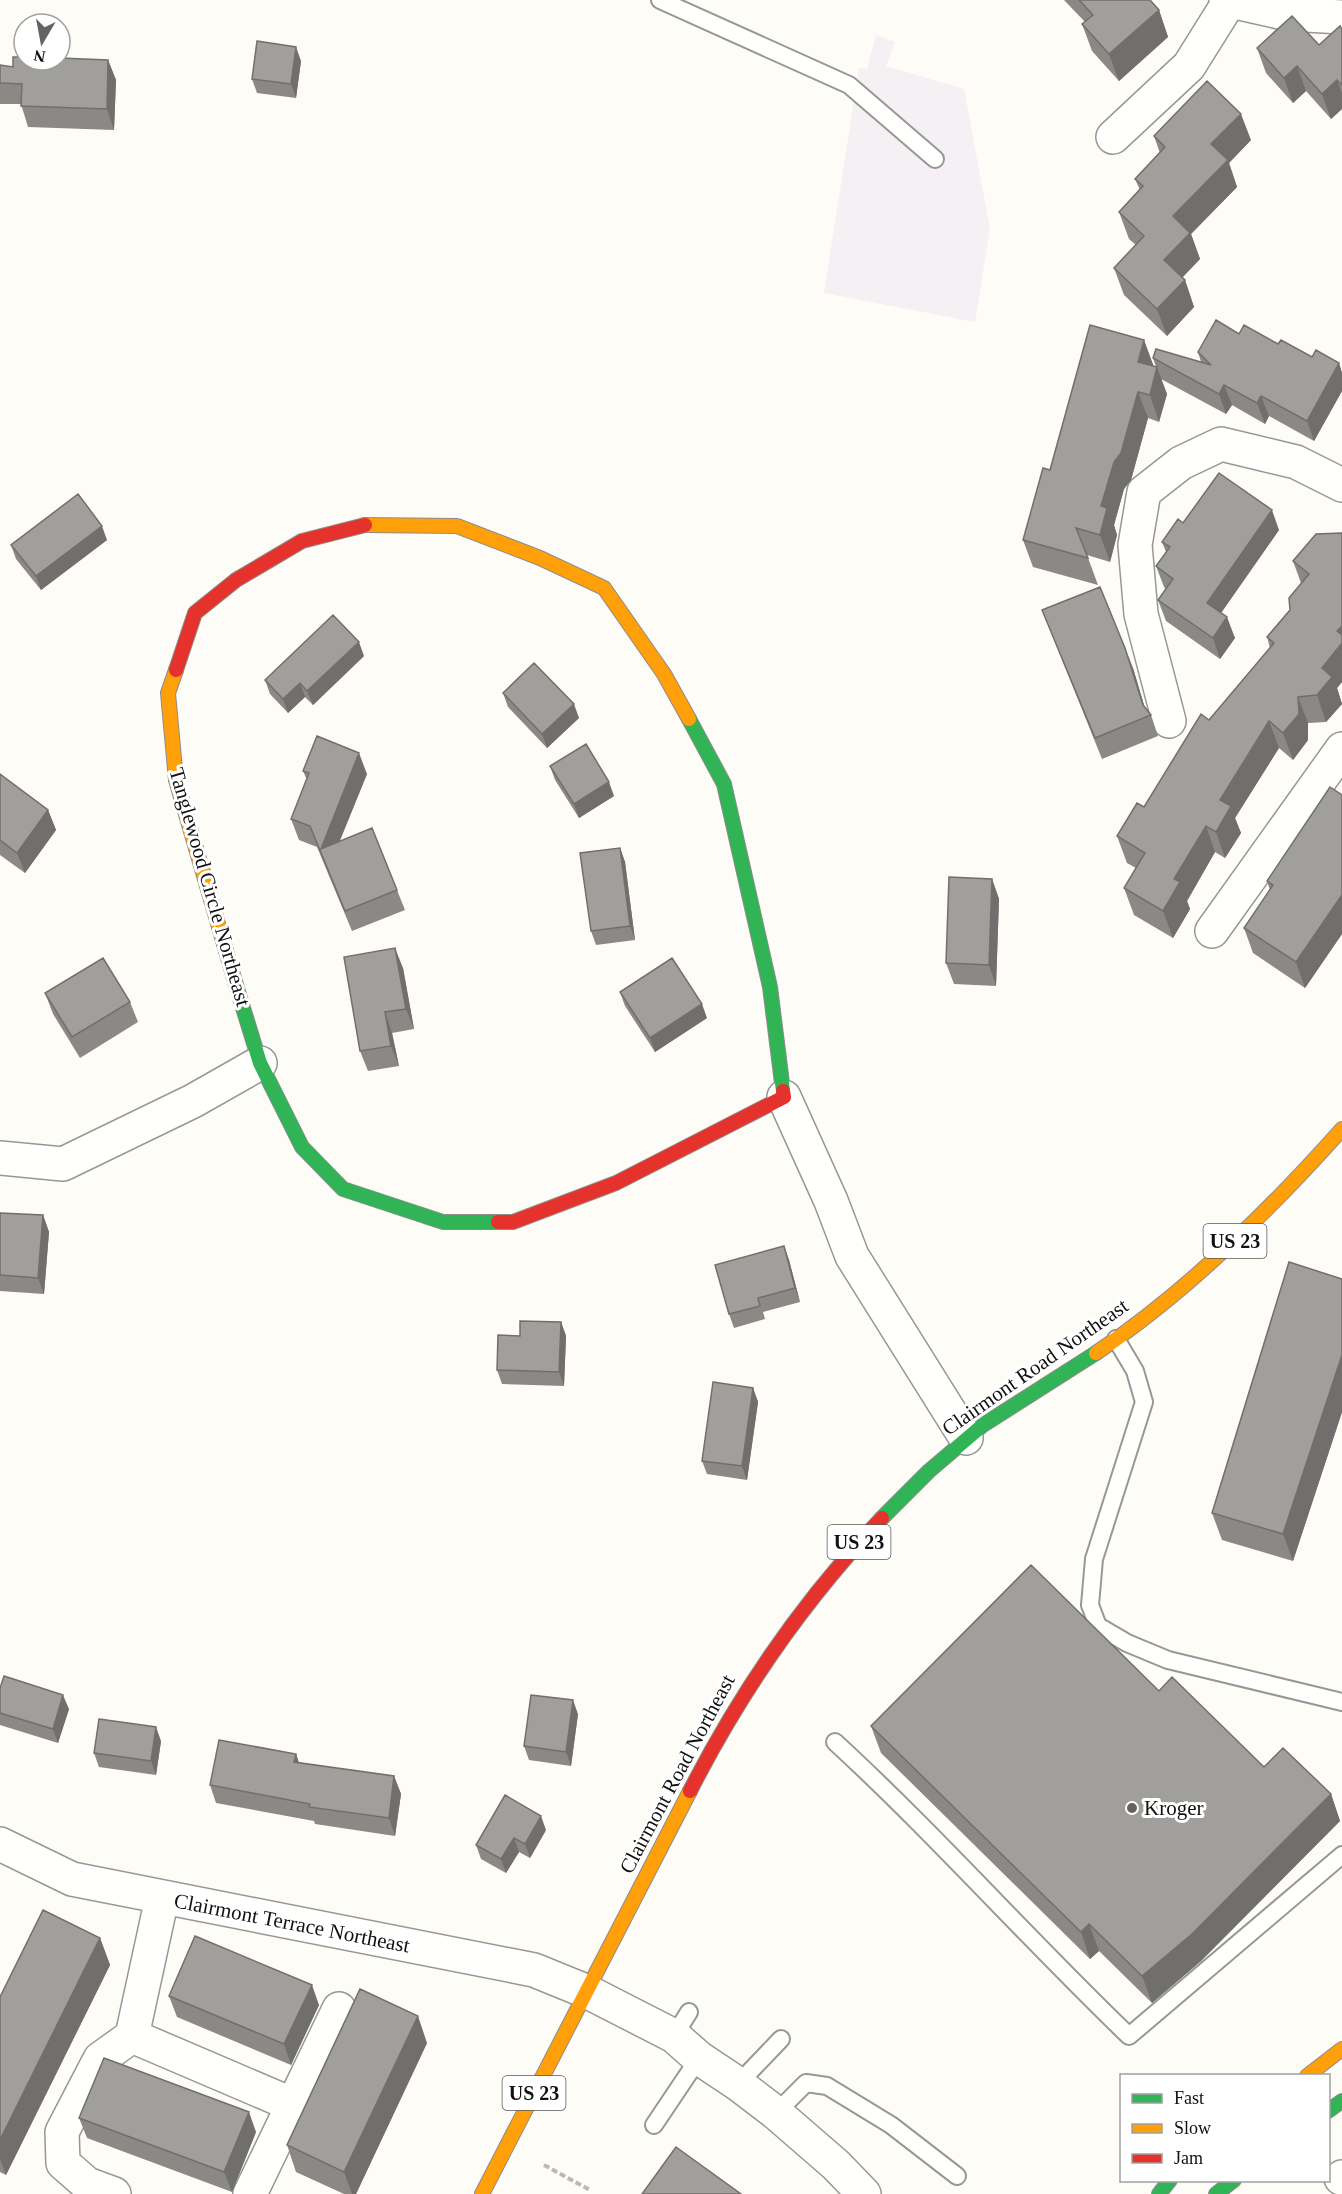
<svg xmlns="http://www.w3.org/2000/svg" width="1342" height="2194" viewBox="0 0 1342 2194" font-family="'Times New Roman',serif">
  <rect width="100%" height="100%" fill="#fdfcf7"/>
  <path fill="#f5f0f3" d="M876,35l19,7 -9,24 78,23 26,140 -15,93 -151,-29 35,-225 8,1z"/>
  <g fill="none" stroke-linecap="round" stroke-linejoin="round">
    <g stroke="#979795" stroke-width="20">
      <path id="lane" d="M660,0l189,85 86,74
        M1116,1339l19,32 9,31 -50,157 -4,46 8,21 29,17 41,17 174,42
        M835,1742c102,94 194,198 294,294l213,-181
        M674,2036l15,-24
        M738,2084l43,-45
        M776,2113l30,-30 21,3 64,39 66,51
        M654,2125l45,-67"/>
    </g>
    <g stroke="#979795" stroke-width="36">
      <path id="street" d="M1226,0l62,14 54,3
        M1113,137l76,-71 40,-64
        M1169,721l-28,-107 -6,-69 9,-53 37,-29 40,-19 75,18 46,23
        M1212,931l130,-182
        M784,1097l47,104 21,55 114,182
        M0,1158l63,6 130,-63 67,-38
        M0,1844l72,35 462,91 54,22 86,44 25,22 39,26 38,29 60,52 28,29
        M132,2036l159,68
        M1341,2178l1,-1
        M114,2194l-27,-10 -24,-21 -1,-31 38,-73 32,-23 30,-138
        M250,2194l89,-185"/>
    </g>
    <g stroke="#8e8d8b" stroke-width="16">
      <path id="fast" d="M689,719l35,65 46,203 13,104
        M236,985l24,78 42,84 41,42 100,33h55
        M882,1518l47,-47 54,-46 113,-72
        M1328,2111l14,-10
        M1159,2194l11,-14
        M1216,2194l18,-14"/>
    </g>
    <g stroke="#8e8d8b" stroke-width="16">
      <path id="slow" d="M365,525l92,1 83,32 64,30 60,86 25,45
        M176,670l-8,23 8,87 60,205
        M1096,1353c91,-61 173,-142 246,-224
        M1307,2076l35,-27
        M482,2194l208,-403"/>
    </g>
    <g stroke="#8e8d8b" stroke-width="16">
      <path id="jam" d="M176,670l19,-57 41,-33 66,-39 63,-16
        M498,1222h15l103,-39 168,-86 -1,-6
        M690,1791c51,-100 114,-191 192,-273"/>
    </g>
    <path stroke="#b9b9b8" stroke-width="4" stroke-dasharray="6 3" stroke-linecap="butt" d="M544,2165l46,25"/>
    <use href="#lane" stroke="#fffffe" stroke-width="16"/>
    <use href="#street" stroke="#fffffe" stroke-width="33"/>
    <use href="#fast" stroke="#30b455" stroke-width="14"/>
    <use href="#slow" stroke="#ff9f0a" stroke-width="14"/>
    <use href="#jam" stroke="#e5322d" stroke-width="14"/>
  </g>
  <path fill="#8a8986" d="M1064,0h86l9,10 9,27 -49,44 -27,-30 -10,-27 3,-2z
    M1342,29v80l-11,10 -25,-28 -13,12 -27,-30 -9,-25 62,-3z
    M108,60l8,20 -2,50 -86,-3 -7,-23h-21v-39l13,2z
    M301,61l-5,37 -39,-5 -5,-14z
    M1154,136l97,4 -22,23 8,24 -46,47 9,25 -18,19 3,2 9,27 -27,29 -43,-41 -10,-27 22,-23 -7,-6 -10,-27 21,-22 -5,-11 25,-26z
    M1239,334l39,10 34,13 27,6 3,10v18l-28,50 -45,-25 -4,8 -33,-19 -6,9 -65,-35 6,15 -8,28 -11,-4 -17,62 -7,9 -10,36 3,10 -7,27 -23,-7 11,30 -65,-18 -10,-27 121,-200 9,26 3,1 -3,-9 48,4 -3,-10z
    M1183,523l96,7 -58,83 14,25 -15,21 -54,-38 -8,-21 8,-11 -2,-2 -8,-21 10,-14 -4,-10z
    M1342,533v149l-5,6 5,16 -16,18 -18,1v17l-15,20 -14,-12 -44,70 6,15 -16,25 -10,-6 -28,49 3,8 -17,29 -39,-23 -10,-27 12,-20 -9,-5 -10,-27 27,-29 65,-87 61,-72 -3,-11 23,-27 11,-27 -8,-22z
    M107,540l-66,50 -25,-31 -5,-14z
    M1042,610l91,58 12,40 6,7 7,21 -56,23z
    M364,656l-51,49 -8,-8 -17,16 -18,-19 -5,-14z
    M503,693l76,25 -32,30 -39,-41z
    M550,766l64,30 -35,22 -24,-38z
    M303,771l64,3 -28,68 58,48 8,20 -53,21 -35,-84 -18,-7 -8,-21 16,-39z
    M0,774l48,36 8,20 -31,43 -25,-18z
    M1342,795v139l-37,54 -52,-35 -9,-25 26,-38 -3,-9z
    M620,848l5,14 10,78 -39,5 -5,-14z
    M992,879l7,20 -3,87 -42,-2 -8,-21z
    M403,968l11,61 -22,4 7,33 -31,5 -8,-20z
    M620,992l87,26 -52,34 -30,-46z
    M45,993l85,9 8,20 -58,36 -27,-44z
    M0,1213l43,2 6,17 -5,62 -44,-3z
    M784,1246l5,14 11,42 -37,10 2,7 -31,9 -5,-14z
    M1342,1279v133l-49,149 -71,-21 -10,-27z
    M561,1322l5,14 -2,50 -62,-2 -5,-14 23,-34z
    M753,1388l5,14 -11,78 -40,-6 -5,-13z
    M0,1688l69,21 -11,34 -58,-18z
    M1159,1691l105,76 67,27 9,27 -139,140 -49,42 -53,-52 -9,8 -209,-206 -10,-27z
    M578,1714l-7,52 -42,-6 -5,-14z
    M161,1741l-5,34 -57,-8 -5,-14z
    M296,1754l3,9 95,13 7,18 -6,42 -80,-12 -1,-3 -98,-18 -6,-18z
    M546,1830l-16,28 -11,-6 -13,21 -25,-14 -5,-14z
    M100,1938l10,27 -104,210 -6,-3v-175z
    M169,1996l150,9 -28,60 -114,-48z
    M427,2043l-71,151h-12l-48,-22 -9,-27z
    M79,2118l177,14 -24,60 -145,-54z"/>
  <path fill="#716f6d" d="M1159,10l9,27 -49,44 -10,-27z
    M296,47l5,14 -5,37 -5,-14z
    M108,60l8,20 -2,50 -7,-21z
    M1297,66l9,25 -13,12 -9,-25z
    M1337,80l5,13v16l-11,10 -9,-25z
    M1241,114l10,26 -22,23 8,24 -46,47 9,25 -27,28 -9,-27 9,-44 38,-72z
    M1185,280l9,27 -27,29 -10,-27z
    M1144,340l10,27 -16,-5z
    M1339,363l3,10v18l-28,50 -7,-20z
    M1157,367l10,27 -8,28 -9,-27z
    M1224,385l8,20 -6,9 -7,-20z
    M1138,392l10,26 -17,62 -7,9 -10,36 3,10 -7,27 -10,-27 1,-29 13,-44z
    M1261,396l8,20 -4,8 -8,-21z
    M1272,510l7,20 -65,93 -7,-20z
    M102,526l5,14 -66,50 -5,-14z
    M1227,617l8,21 -15,21 -7,-21z
    M1342,626v56l-5,6 5,16 -16,18 -9,-27 5,-27 15,-37z
    M359,642l5,14 -51,49 -6,-14z
    M1125,648l8,20 14,48z
    M300,683l5,14 -17,16 -5,-14z
    M1298,697l10,26v17l-15,20 -10,-27z
    M574,704l5,14 -32,30 -5,-14z
    M1269,721l10,27 -44,70 6,15 -16,25 -9,-26 4,-32z
    M359,753l8,21 -39,96 -7,-21z
    M609,782l5,14 -35,22 -5,-14z
    M48,810l8,20 -31,43 -8,-20z
    M1206,826l9,26 -28,49 3,8 -17,29 -10,-27 11,-32z
    M620,848l5,14 10,78 -5,-14z
    M992,879l7,20 -3,87 -7,-21z
    M1342,895v39l-37,54 -9,-26z
    M395,948l8,20 11,61 -8,-20z
    M702,1004l5,14 -52,34 -5,-14z
    M385,1012l7,21 7,33 -8,-20z
    M43,1215l6,17 -5,62 -6,-16z
    M784,1246l5,14 11,42 -5,-14z
    M561,1322l5,14 -2,50 -5,-14z
    M1342,1355v57l-49,149 -10,-27z
    M753,1388l5,14 -11,78 -5,-14z
    M63,1695l6,14 -11,34 -5,-14z
    M573,1700l5,14 -7,52 -5,-14z
    M156,1727l5,14 -5,34 -5,-14z
    M296,1754l6,18 -8,-10z
    M394,1776l7,18 -6,42 -6,-18z
    M1331,1794l9,27 -139,140 -49,42 -10,-27z
    M541,1816l5,14 -16,28 -5,-14z
    M514,1838l5,14 -13,21 -5,-14z
    M1089,1924l10,27 -9,8 -9,-27z
    M100,1938l10,27 -104,210 -6,-16v-19z
    M312,1985l7,20 -28,60 -7,-21z
    M418,2016l9,27 -71,151h-4l-8,-22z
    M249,2112l7,20 -24,60 -8,-20z"/>
  <path fill="#a19f9c" stroke="#716f6d" stroke-width="1.5" d="M1079,0h71l9,10 -50,44 -27,-30 11,-9z
    M1292,16l27,29 21,-19 2,3v56l-5,-5 -15,14 -25,-28 -13,12 -27,-30z
    M257,41l39,6 -5,37 -39,-5z
    M13,57h11v3h36v-2l48,2 -1,49 -86,-3 1,-22 -22,-1v-18l13,2z
    M1207,81l34,33 -30,30 17,16 -55,56 17,17 -26,27 21,20 -28,29 -43,-41 30,-32 -25,-24 24,-26 -8,-7 30,-32 -11,-11z
    M1216,320l23,14 5,-9 34,19 3,-4 31,17 4,-7 23,13 -32,58 -46,-25 -4,7 -33,-18 -5,9 -66,-36 3,-9 55,16 -13,-13z
    M1090,325l54,15 -6,22 19,5 -7,28 -12,-3 -17,61 -7,9 -13,44 6,2 -7,27 -24,-7 12,30 -65,-18 20,-72 7,2z
    M1219,473l53,37 -65,93 20,14 -14,21 -55,-38 15,-21 -17,-13 14,-19 -8,-5 16,-23 5,4z
    M78,494l24,32 -66,50 -25,-31z
    M1342,533v93l-5,5 5,4v8l-20,25 10,9 -15,18 -19,2 1,17 -16,19 -14,-12 -49,79 11,6 -15,26 -10,-6 -32,53 6,3 -17,29 -39,-23 21,-35 -28,-17 20,-33 7,4 57,-93 8,6 65,-77 -7,-6 23,-27 -1,-12 20,-24 -16,-13 23,-27z
    M1100,587l25,61 18,57 8,10 -56,23 -53,-128z
    M333,615l26,27 -52,49 -7,-8 -17,16 -18,-19z
    M534,663l40,41 -32,30 -39,-41z
    M317,736l42,17 -38,96 51,-21 25,62 -52,21 -35,-85 -19,-7 18,-46 -6,-2z
    M586,744l23,38 -35,22 -24,-38z
    M0,774l48,36 -31,43 -17,-13z
    M1330,787l12,8v100l-46,67 -52,-34 29,-43 -6,-4z
    M620,848l10,78 -39,5 -11,-78z
    M949,877l43,2 -3,86 -43,-2z
    M395,948l11,61 -21,3 6,34 -31,5 -16,-94z
    M103,958l27,44 -58,35 -27,-44z
    M672,958l30,46 -52,34 -30,-46z
    M0,1213l43,2 -5,63 -38,-3z
    M784,1246l11,42 -37,10 2,8 -31,8 -14,-49z
    M1289,1262l53,17v76l-59,179 -71,-21z
    M520,1321l41,1 -2,50 -62,-2 1,-35 22,1z
    M713,1382l40,6 -11,78 -40,-5z
    M1031,1565l128,126 13,-14 92,90 19,-19 48,46 -139,140 -50,42 -53,-52 -8,8 -210,-206z
    M4,1676l59,19 -10,34 -53,-16v-25z
    M531,1695l42,5 -7,52 -42,-6z
    M99,1719l57,8 -5,34 -57,-8z
    M219,1740l77,14 -2,8 100,14 -5,42 -80,-11 1,-3 -100,-19z
    M505,1795l36,21 -16,28 -11,-6 -13,21 -25,-14z
    M43,1910l57,28 -100,202v-143z
    M195,1936l117,49 -28,59 -115,-48z
    M360,1989l58,27 -74,156 -57,-27z
    M104,2058l145,54 -25,60 -145,-54z
    M676,2147l65,47h-99z"/>
  <circle fill="#646362" stroke="#fff" stroke-width="2" cx="1132" cy="1808" r="6"/>
  <g text-anchor="middle" dominant-baseline="central" stroke-width="6" stroke-linejoin="round" paint-order="stroke">
    <g fill="#fff" stroke="#585858" stroke-width="1.5">
      <rect x="1203.5" y="1224" width="63" height="34" rx="4.5"/>
      <rect x="827.5" y="1525" width="63" height="34" rx="4.5"/>
      <rect x="502.5" y="2076" width="63" height="34" rx="4.5"/>
    </g>
    <g font-size="20" font-weight="bold" fill="#111">
      <text x="1235" y="1241">US 23</text>
      <text x="859" y="1542">US 23</text>
      <text x="534" y="2093">US 23</text>
    </g>
    <g font-size="21" fill="#111" stroke="#fff">
      <text transform="translate(210 887) rotate(74)">Tanglewood Circle Northeast</text>
      <text transform="translate(1035 1367) rotate(-35)">Clairmont Road Northeast</text>
      <text transform="translate(677 1774) rotate(-62)">Clairmont Road Northeast</text>
      <text transform="translate(292 1923) rotate(11)">Clairmont Terrace Northeast</text>
    </g>
    <g font-size="21" fill="#111" stroke="#fff" text-anchor="start">
      <text x="1144" y="1808">Kroger</text>
    </g>
  </g>
  <rect x="1120" y="2074" width="210" height="108" fill="#ffffff" stroke="#a0a0a0" stroke-width="1.5"/>
  <rect x="1132" y="2094" width="30" height="9" fill="#30b455" stroke="#a0a0a0" stroke-width="1.5"/>
  <text x="1174" y="2104" font-size="18" fill="#111111">Fast</text>
  <rect x="1132" y="2124" width="30" height="9" fill="#ff9f0a" stroke="#a0a0a0" stroke-width="1.5"/>
  <text x="1174" y="2134" font-size="18" fill="#111111">Slow</text>
  <rect x="1132" y="2154" width="30" height="9" fill="#e5322d" stroke="#a0a0a0" stroke-width="1.5"/>
  <text x="1174" y="2164" font-size="18" fill="#111111">Jam</text>
  <g transform="translate(42 42) rotate(190)"><circle r="28" fill="#ffffff" stroke="#a0a0a0" stroke-width="1.5"/>
  <path d="M0-4.5L10 22L0 15L-10 22Z" fill="#646362"/>
  <text y="-9" font-size="16" font-weight="bold" text-anchor="middle" fill="#111111">N</text>
  </g>
</svg>
